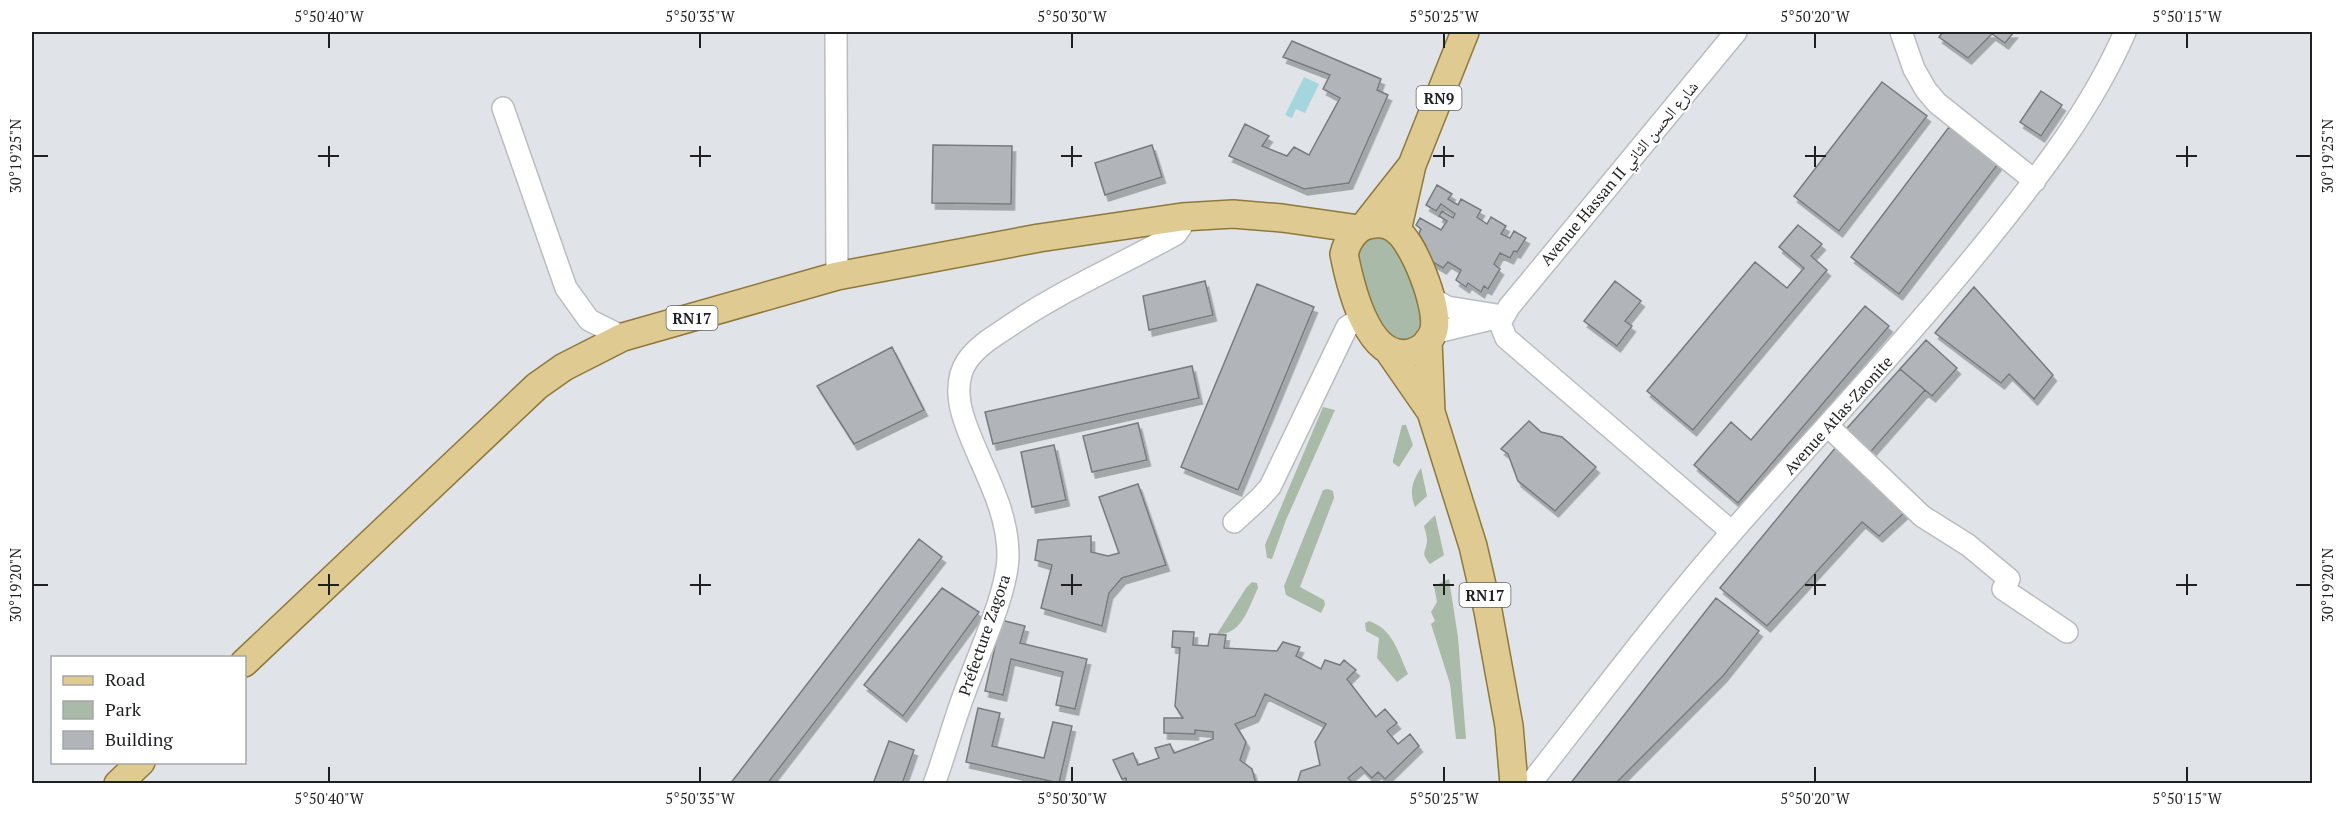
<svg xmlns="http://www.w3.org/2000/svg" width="2344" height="815" viewBox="0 0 2344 815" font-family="'PT Serif','Noto Naskh Arabic',serif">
  <defs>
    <filter id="shadow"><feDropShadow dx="3.5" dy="6" stdDeviation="0" flood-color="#0004"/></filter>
  </defs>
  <rect width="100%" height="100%" fill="#e0e4e8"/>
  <path fill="#aabaa8" d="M1369,235l18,3c16,19 39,61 34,87 -3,15 -21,19 -33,10 -5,-5 -13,-16 -16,-22 -8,-17 -11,-40 -16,-58z
    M1323,407l12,3 -49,110 -14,39 -5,-1 -2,-13z
    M1402,425h4l7,20 -14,22 -6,-4v-3z
    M1421,468l6,28 -12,11c-6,-15 -3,-26 6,-39z
    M1328,489l5,2 1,7 -34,89 24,13 1,5 -4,8 -35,-18 -2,-9 39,-96z
    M1435,515l9,40 -14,9c-10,-12 -4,-11 -3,-23 0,-4 -2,-11 -3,-15z
    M1449,579l9,58 8,102h-10l-6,-55 -19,-60 4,-3 -4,-9 6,-10 -3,-16z
    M1252,582l5,1 1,5c-9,18 -16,48 -41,46l29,-46z
    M1369,621c24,8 29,31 39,53l-11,8 -20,-24 2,-20 -13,-7 -1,-8z"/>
  <path fill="#a5d5dd" d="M1304,77l15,7 -14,29 -9,-4 -4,9 -7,-3z"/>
  <path fill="#b1b5b9" stroke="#777b7f" stroke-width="1.5" filter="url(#shadow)" d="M1943,32h71l-9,11 -13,-9 -24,24 -29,-21z
    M1292,41l89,38 -4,11 11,5 -39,88 -45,6 -75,-33 16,-32 24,12 -7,10 25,10 7,-9 15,8 31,-57 -17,-9 7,-14 -47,-18z
    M1882,82l45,34 -88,115 -45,-35z
    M2041,91l21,14 -21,31 -21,-14z
    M1949,127l49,37 -99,130 -48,-37z
    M933,145l79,1 -1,58 -79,-1z
    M1152,145l10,32 -57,18 -10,-32z
    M1437,185l15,9 -4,5 10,6 3,-6 20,11 -4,7 10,7 4,-7 15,9 -5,8 9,4 4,-7 12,7 -9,14 -3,-1 -4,7 -10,-5 -6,11 6,5 -12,20 -4,-3 -3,6 -13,-9 -2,4 -10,-7 5,-10 -13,-8 -5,6 -12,-7 -7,-10 2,-5 -7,-12 2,-5 -5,-4 4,-7 21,12 6,-9 -8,-5 3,-5 11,7 2,-4 -14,-10 -5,7 -10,-6z
    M1798,225l24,19 -11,12 16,14 -134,160 -46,-39 108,-129 32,26 17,-20 -25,-21z
    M1205,281l8,34 -64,15 -6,-34z
    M1615,281l26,20 -16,20 7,5 -15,20 -33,-25z
    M1257,284l57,23 -76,183 -57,-23z
    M1974,287l79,88 -19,24 -25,-25 -8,9 -66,-50z
    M1865,306l24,20 -151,177 -44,-38 37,-43 20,18z
    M1926,340l31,28 -25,28 -32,-27z
    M892,347l32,63 -70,34 -37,-58z
    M1192,366l7,32 -206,46 -8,-32z
    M1900,369l25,21 -59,67 -25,-22z
    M1529,421l12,11 21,5 34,30 -41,44 -37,-30 -10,-27 -7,-5z
    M1138,423l9,37 -55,12 -9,-36z
    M1054,445l12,55 -34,7 -11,-55z
    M1836,447l68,66 -25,23 -17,-14 -95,104 -47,-38z
    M1138,484l28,81 -44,13 -13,15 -7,33 -61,-18 11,-43 -17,-5 3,-20 53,-4v16l17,4 11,-3 -20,-56z
    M919,539l23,18 -175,227h-37z
    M942,588l37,24 -76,104 -39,-31z
    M1716,598l43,33 -36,45 -108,108h-45z
    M1001,620l24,6 -5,17 67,16 -12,50 -19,-4 7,-33 -52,-13 -8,36 -18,-4z
    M1173,631l21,1 -1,13 15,1 2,-12 16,1 -2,13 53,3 6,-9 17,5 -4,9 25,13 4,-9 15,5 4,-5 12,10 -9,9 29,38 9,-8 12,14 -10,8 11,13 12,-10 9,12 -34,33 -7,-7 -6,6 -11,-11 -13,11 6,6h-57l4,-13 19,-6 -5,-23 11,-18 -61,-30 -10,22 -20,8 11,18 -6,18 12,9 4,15h-129l-1,-6 -4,1 -9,-19 20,-7 5,12 21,-7 -4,-10 15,-4 4,9 39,-14v-7l-18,-2v4l-31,-1v-15h19l-8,-12 5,-58 -8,-1z
    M978,708l22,5 -8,33 52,12 9,-36 19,4 -13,57 -93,-21z
    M889,741l25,9 -12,34h-29z"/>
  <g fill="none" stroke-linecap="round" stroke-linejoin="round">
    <g stroke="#b9bdc0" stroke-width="24">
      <path id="minor" d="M836,32l1,244
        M1901,32l13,37 12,21 11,13 98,78
        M503,108l63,180 23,32 34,17
        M1430,297l17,10 56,9
        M1433,333l58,-14
        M1828,426l94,90 46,29 41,34 -6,10 64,43
        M1234,522l25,-23 11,-12 77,-160 15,-10
        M1732,532l-226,-194 -6,-15 9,-16 227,-275
        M934,784c12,-32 20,-64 32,-95 13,-36 42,-98 42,-134 0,-48 -28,-89 -43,-133 -7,-19 -10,-43 2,-61 10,-14 24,-23 38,-32 54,-38 114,-63 171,-95l5,-7 1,-10
        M1530,784c67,-85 132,-172 203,-253 86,-98 175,-192 257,-294 52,-65 102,-129 135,-205"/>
    </g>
    <g stroke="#8e783c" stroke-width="30">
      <path id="major" d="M1364,226c11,-3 21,-4 31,3 19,13 44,78 39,101 -3,10 -11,19 -21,22 -45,15 -63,-68 -69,-98 3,-12 9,-22 20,-28l48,-61
        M1397,231l15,-66 53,-133
        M1428,341l3,71 42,134 15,65 21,115 5,58
        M1388,350l43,62
        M244,663l293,-277 27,-19 59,-30 214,-61 202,-38 143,-21 51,-3 49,4 77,11
        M118,784l23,-22"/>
    </g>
    <use href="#minor" stroke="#fff" stroke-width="21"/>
    <use href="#major" stroke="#dfcb92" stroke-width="27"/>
  </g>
  <path fill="none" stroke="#1f2022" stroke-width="2" d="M329,33v15M700,33v15M1072,33v15M1444,33v15M1815,33v15M2187,33v15M329,146v21M700,146v21M1072,146v21M1444,146v21M1815,146v21M2187,146v21M33,156h15M318,156h21M690,156h21M1061,156h21M1433,156h21M1805,156h21M2176,156h21M2296,156h15M329,574v21M700,574v21M1072,574v21M1444,574v21M1815,574v21M2187,574v21M33,585h15M318,585h21M690,585h21M1061,585h21M1433,585h21M1805,585h21M2176,585h21M2296,585h15M329,767v15M700,767v15M1072,767v15M1444,767v15M1815,767v15M2187,767v15"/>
  <g text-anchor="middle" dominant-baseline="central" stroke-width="4.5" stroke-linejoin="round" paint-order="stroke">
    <g fill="#fff" stroke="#626364" stroke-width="1.5">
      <rect x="1416.5" y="86" width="45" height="24" rx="4.5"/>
      <rect x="666.5" y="306" width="51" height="24" rx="4.5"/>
      <rect x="1459.5" y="583" width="51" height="24" rx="4.5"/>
    </g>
    <g font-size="15" font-weight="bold" fill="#1f2022">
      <text x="1439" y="98">RN9</text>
      <text x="692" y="318">RN17</text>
      <text x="1485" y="595">RN17</text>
    </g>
    <g font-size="16" fill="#1f2022" stroke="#fff">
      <text transform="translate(1619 173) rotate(-50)">Avenue Hassan II شارع الحسن الثاني</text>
      <text transform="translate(1838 415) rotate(-48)">Avenue Atlas-Zaonite</text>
      <text transform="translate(984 635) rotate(-71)">Préfecture Zagora</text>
    </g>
  </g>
  <rect width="2344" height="815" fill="none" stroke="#ffffff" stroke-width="66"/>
  <rect x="51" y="656" width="195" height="108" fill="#ffffff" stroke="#a5a6a7" stroke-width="1.5"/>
  <rect x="63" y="676" width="30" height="9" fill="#dfcb92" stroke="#a5a6a7" stroke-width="1.5"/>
  <text x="105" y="686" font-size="18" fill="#1f2022">Road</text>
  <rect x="63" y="701" width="30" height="18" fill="#aabaa8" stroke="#a5a6a7" stroke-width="1.5"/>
  <text x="105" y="716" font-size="18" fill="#1f2022">Park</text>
  <rect x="63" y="731" width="30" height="18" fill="#b1b5b9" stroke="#a5a6a7" stroke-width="1.5"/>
  <text x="105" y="746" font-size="18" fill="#1f2022">Building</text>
  <rect x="33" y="33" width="2278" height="749" fill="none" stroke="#1f2022" stroke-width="2"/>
  <g font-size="15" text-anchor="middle" fill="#1f2022">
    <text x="329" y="22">5°50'40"W</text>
    <text x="700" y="22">5°50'35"W</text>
    <text x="1072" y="22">5°50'30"W</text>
    <text x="1444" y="22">5°50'25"W</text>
    <text x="1815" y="22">5°50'20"W</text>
    <text x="2187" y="22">5°50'15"W</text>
    <text transform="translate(16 156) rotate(-90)" y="5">30°19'25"N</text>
    <text transform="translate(2328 156) rotate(-90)" y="5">30°19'25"N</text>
    <text transform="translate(16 585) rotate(-90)" y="5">30°19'20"N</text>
    <text transform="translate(2328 585) rotate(-90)" y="5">30°19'20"N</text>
    <text x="329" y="804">5°50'40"W</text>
    <text x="700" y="804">5°50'35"W</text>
    <text x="1072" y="804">5°50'30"W</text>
    <text x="1444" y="804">5°50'25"W</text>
    <text x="1815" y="804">5°50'20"W</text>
    <text x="2187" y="804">5°50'15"W</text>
  </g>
</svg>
